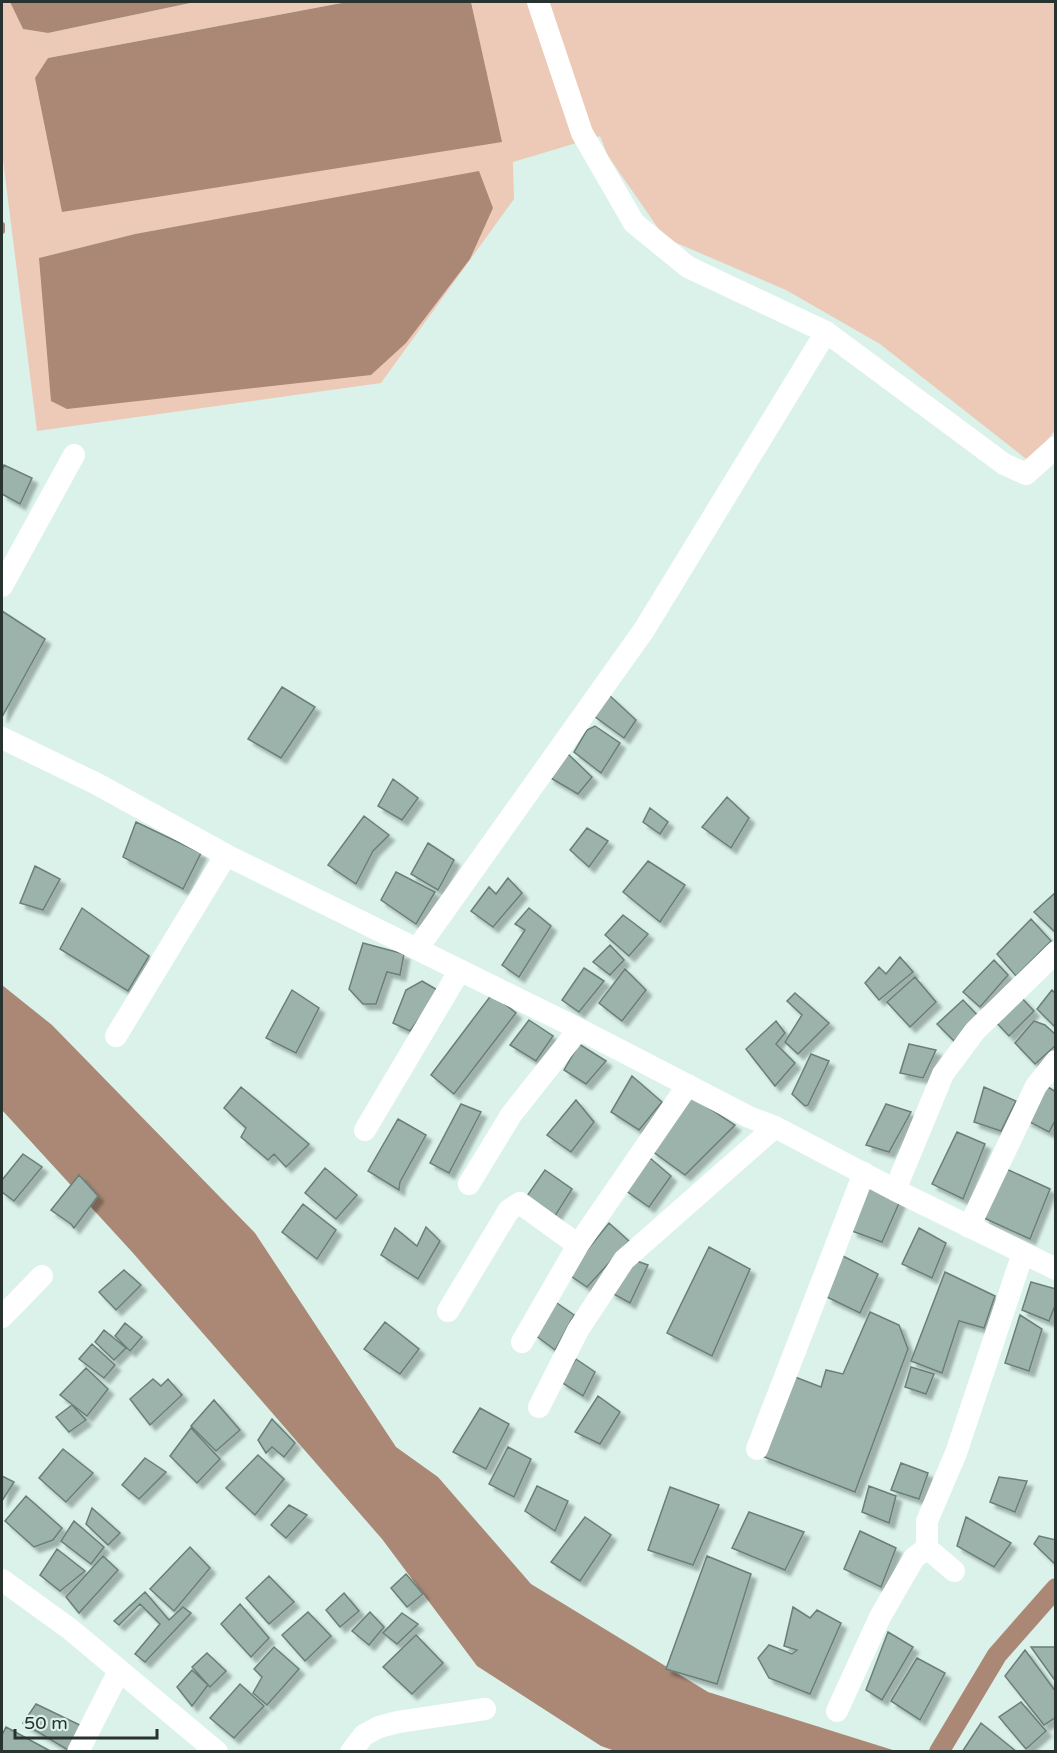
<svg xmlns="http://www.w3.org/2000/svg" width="1057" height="1753" viewBox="0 0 1057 1753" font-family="'Varela Round',sans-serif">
  <defs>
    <filter id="shadow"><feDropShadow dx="5.5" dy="5.5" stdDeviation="1.5" flood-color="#0004"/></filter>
  </defs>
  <rect width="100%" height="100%" fill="#daf2ea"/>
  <path fill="#eccab7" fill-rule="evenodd" d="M2,2h8l13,27 25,4 147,-31h152l-299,56 453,84 -30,-140h584v428l-25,32 -150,-118 -94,-54 -121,-52 -57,-82 -8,-20 -87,26 1,37 -133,184 -344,48 -35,-279zM353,195l-314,63 96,-24z"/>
  <path fill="#aa8875" d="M10,2h185l-147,31 -25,-4z
    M347,2h124l31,140 -440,70 -27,-134 13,-20z
    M479,171l14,37 -23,51 -64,84 -35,32 -304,34 -16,-8 -12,-143 96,-24z
    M2,985l50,40 203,208 141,214 42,30 93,107 177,108 188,59h-281l-14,-5 -124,-80 -95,-127 -249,-286 -131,-143z"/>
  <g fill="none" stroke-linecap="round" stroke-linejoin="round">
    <path stroke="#aa8875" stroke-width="6" d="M2,225v6"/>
    <path stroke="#aa8875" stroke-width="20" d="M939,1752l58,-97 59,-67"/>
  </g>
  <path fill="#9cb3ab" stroke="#6a7f78" stroke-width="1.5" filter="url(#shadow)" d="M4,465l28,13 -12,26 -18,-10v-23z
    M2,611l43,28 -43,78z
    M282,687l33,20 -34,51 -33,-19z
    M609,695l27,25 -12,18 -30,-22z
    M595,726l25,17 -19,30 -27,-21 13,-22z
    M568,754l24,23 -14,17 -29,-17z
    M393,779l25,19 -16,22 -24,-14z
    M727,797l22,21 -18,30 -29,-21z
    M650,808l18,14 -8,12 -17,-12z
    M364,816l25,19 -16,16 -17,33 -28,-19z
    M136,822l65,31 -18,36 -60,-32z
    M587,828l21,13 -19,26 -19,-17z
    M428,843l26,17 -16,30 -27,-16z
    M648,861l37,24 -25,37 -37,-30z
    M35,866l25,13 -17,31 -23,-7z
    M396,872l39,20 -19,32 -35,-24z
    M508,878l14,15 -29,34 -22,-16 18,-24 7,7z
    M1056,892v38l-2,1 -20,-19z
    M82,908l67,48 -21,35 -68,-42z
    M529,908l22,18 -32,51 -17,-12 23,-35 -10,-6z
    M623,915l25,19 -19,22 -24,-21z
    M1031,919l20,22 -35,35 -19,-22z
    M363,943l41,11 -4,21 -13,-3 -11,32h-13l-14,-15z
    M610,945l14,15 -14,15 -17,-13z
    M900,957l13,15 -34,28 -14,-17 14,-16 7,7z
    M994,960l14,15 -28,32 -17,-15z
    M584,968l20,13 -25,31 -17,-12z
    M625,969l21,21 -24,31 -23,-18z
    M915,977l21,25 -26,25 -23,-25z
    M422,981l17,10 -29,40 -17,-8 13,-33z
    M292,990l27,18 -23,45 -30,-15z
    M1052,990l4,4v34l-19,-19z
    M795,993l34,30 -31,31 -13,-12 17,-27 -15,-14z
    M492,994l24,19 -62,81 -23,-19z
    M1019,995l15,16 -25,25 -16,-17z
    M963,1000l16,17 -25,24 -17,-17z
    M529,1020l24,16 -17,25 -26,-16z
    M776,1021l9,12 -9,11 19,19 -20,23 -29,-37z
    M1034,1021l11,4 11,10v10l-21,19 -20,-21z
    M579,1044l27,17 -20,23 -22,-14z
    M909,1044l27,6 -13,28 -23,-5z
    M811,1054l18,7 -21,44 -3,1 -13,-12z
    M632,1076l30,26 -23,28 -28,-18z
    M1043,1084l13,8v27l-7,13 -23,-12z
    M241,1087l68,57 -23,23 -12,-13 -6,6 -27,-23 5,-9 -22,-20z
    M984,1087l32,14 -15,30 -27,-9z
    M689,1095l46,30 -50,50 -33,-24z
    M576,1100l18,22 -23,30 -24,-17z
    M461,1104l20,8 -32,61 -19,-10z
    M886,1104l25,8 -22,40 -23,-7z
    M398,1119l28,16 -26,47 -1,8 -31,-19z
    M957,1132l28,12 -22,55 -31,-15z
    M23,1154l19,13 -28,34 -12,-9v-12z
    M650,1158l21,18 -22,31 -24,-17z
    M1002,1167l48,22 -20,50 -46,-21z
    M325,1168l32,27 -21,24 -31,-26z
    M545,1170l27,19 -17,27 -28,-20z
    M79,1175l19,21 -24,32 -3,-4 -20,-14z
    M864,1183l36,18 -18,41 -30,-11z
    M303,1204l33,26 -19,29 -35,-27z
    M609,1223l20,18 -42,46 -19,-13z
    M426,1227l14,14 -22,38 -37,-24 14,-27 22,18z
    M919,1228l27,15 -14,35 -30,-14z
    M709,1247l41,22 -38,87 -45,-23z
    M841,1255l37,19 -18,39 -33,-16z
    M634,1260l14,5 -18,38 -20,-11z
    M124,1270l17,15 -25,25 -17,-18z
    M945,1272l50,24 -11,32 -25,-7 -17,52 -31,-12z
    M1031,1282l25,7v14l-7,18 -27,-11z
    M554,1301l20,14 -19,35 -20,-15z
    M870,1312l29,13 9,24 -53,143 -93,-36 33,-79 26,10 5,-17 17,4z
    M1020,1315l22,14 -13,42 -24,-8z
    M385,1322l34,27 -19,25 -36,-25z
    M125,1323l17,14 -12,14 -15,-15z
    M104,1330l22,18 -12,12 -19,-18z
    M92,1344l23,21 -11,13 -25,-19z
    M576,1359l19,13 -12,24 -22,-14z
    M911,1367l23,7 -8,20 -21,-7z
    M86,1368l22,21 -21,27 -27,-21z
    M153,1379l8,7 7,-7 14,16 -32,30 -20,-26z
    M598,1396l22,16 -20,32 -25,-12z
    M214,1400l26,30 -24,21 -25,-25z
    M72,1405l14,15 -17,12 -13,-15z
    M480,1408l29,16 -23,45 -33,-17z
    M272,1419l23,24 -11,14 -12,-10 -6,6 -8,-13z
    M191,1428l29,31 -23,24 -27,-27z
    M508,1447l23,12 -17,38 -25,-13z
    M63,1449l30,24 -27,29 -27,-24z
    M258,1455l26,24 -29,36 -29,-27z
    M145,1458l21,14 -27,27 -17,-14z
    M901,1463l27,10 -9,26 -28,-9z
    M2,1476l12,6 -12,19z
    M999,1477l28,4 -12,31 -25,-10z
    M537,1486l31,15 -13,30 -30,-20z
    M869,1486l27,10 -7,27 -27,-11z
    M670,1487l49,18 -26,60 -45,-15z
    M26,1496l36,32 -9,12 -19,7 -29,-26z
    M289,1505l18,10 -21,23 -15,-13z
    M92,1508l28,25 -12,12 -22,-21z
    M749,1512l55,20 -19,38 -53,-22z
    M585,1517l26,18 -31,46 -29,-19z
    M966,1517l45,26 -17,24 -37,-21z
    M74,1521l30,26 -13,17 -30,-23z
    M860,1531l36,17 -15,39 -37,-18z
    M1039,1536l17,4 -1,24 -21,-20z
    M190,1547l20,21 -36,43 -24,-22z
    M57,1549l28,22 -25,20 -20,-16z
    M103,1556l15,14 -39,43 -13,-16z
    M707,1556l44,18 -34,110 -51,-15z
    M406,1574l17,20 -16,13 -16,-19z
    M269,1576l25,26 -25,22 -23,-26z
    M145,1592l24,28 14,-13 8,6 -46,49 -10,-8 25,-30 -20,-20 -21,21 -5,-4z
    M344,1593l15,18 -19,16 -14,-17z
    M240,1604l29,34 -18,19 -30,-33z
    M793,1607l17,11 7,-8 24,13 -31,71 -41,-16 -11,-20 11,-13 23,9 5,-4 -13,-4z
    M308,1612l23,24 -26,25 -23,-26z
    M370,1612l14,15 -15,18 -17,-14z
    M402,1613l16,11 -21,20 -14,-11z
    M888,1632l25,15 -31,53 -16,-10z
    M416,1635l27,28 -31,31 -29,-27z
    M274,1647l25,22 -32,36 -14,-12 9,-16 -8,-8z
    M1031,1647h25v35z
    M1025,1650l31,42v25l-12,8 -39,-49z
    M207,1653l19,18 -16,16 -18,-20z
    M917,1658l28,15 -25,47 -29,-19z
    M192,1670l16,15 -16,21 -15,-19z
    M240,1684l24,22 -30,32 -24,-20z
    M1021,1702l25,29 -20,18 -27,-32z
    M36,1704l48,23 -16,23 -45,-27z
    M981,1723l36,29h-55z
    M6,1727l46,25h-50v-17z"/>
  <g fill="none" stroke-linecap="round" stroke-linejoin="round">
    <path stroke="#fff" stroke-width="22" d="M538,2l44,131 52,90 54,44 138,65
      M2,586l72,-131
      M2,738l95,46 129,71 353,174 170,88 26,10 120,63 161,79
      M417,949l227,-319 182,-298 178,132 22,10 30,-27
      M116,1036l110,-181
      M365,1130l95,-160
      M469,1184l42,-69 68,-86
      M895,1190l48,-116 32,-43 81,-79
      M969,1227l67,-141 20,-25
      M448,1311l61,-101 11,-7 58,42
      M2,1317l40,-41
      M522,1342l56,-97 110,-160
      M539,1407l39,-77 46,-70 151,-133
      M757,1449l107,-276
      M954,1571l-27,-23v-27l29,-68 67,-200
      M2,1580l68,49 147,123
      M837,1711l43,-94 34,-59 13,-10
      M78,1752l41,-81
      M351,1752l13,-17 15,-8 19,-5 87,-13"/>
  </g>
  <rect width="1057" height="1753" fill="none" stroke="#28322e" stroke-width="6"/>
  <path d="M15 1729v9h142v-9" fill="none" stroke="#28322e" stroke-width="3"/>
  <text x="24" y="1729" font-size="18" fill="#28322e" stroke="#daf2ea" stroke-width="4.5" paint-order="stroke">50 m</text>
</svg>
